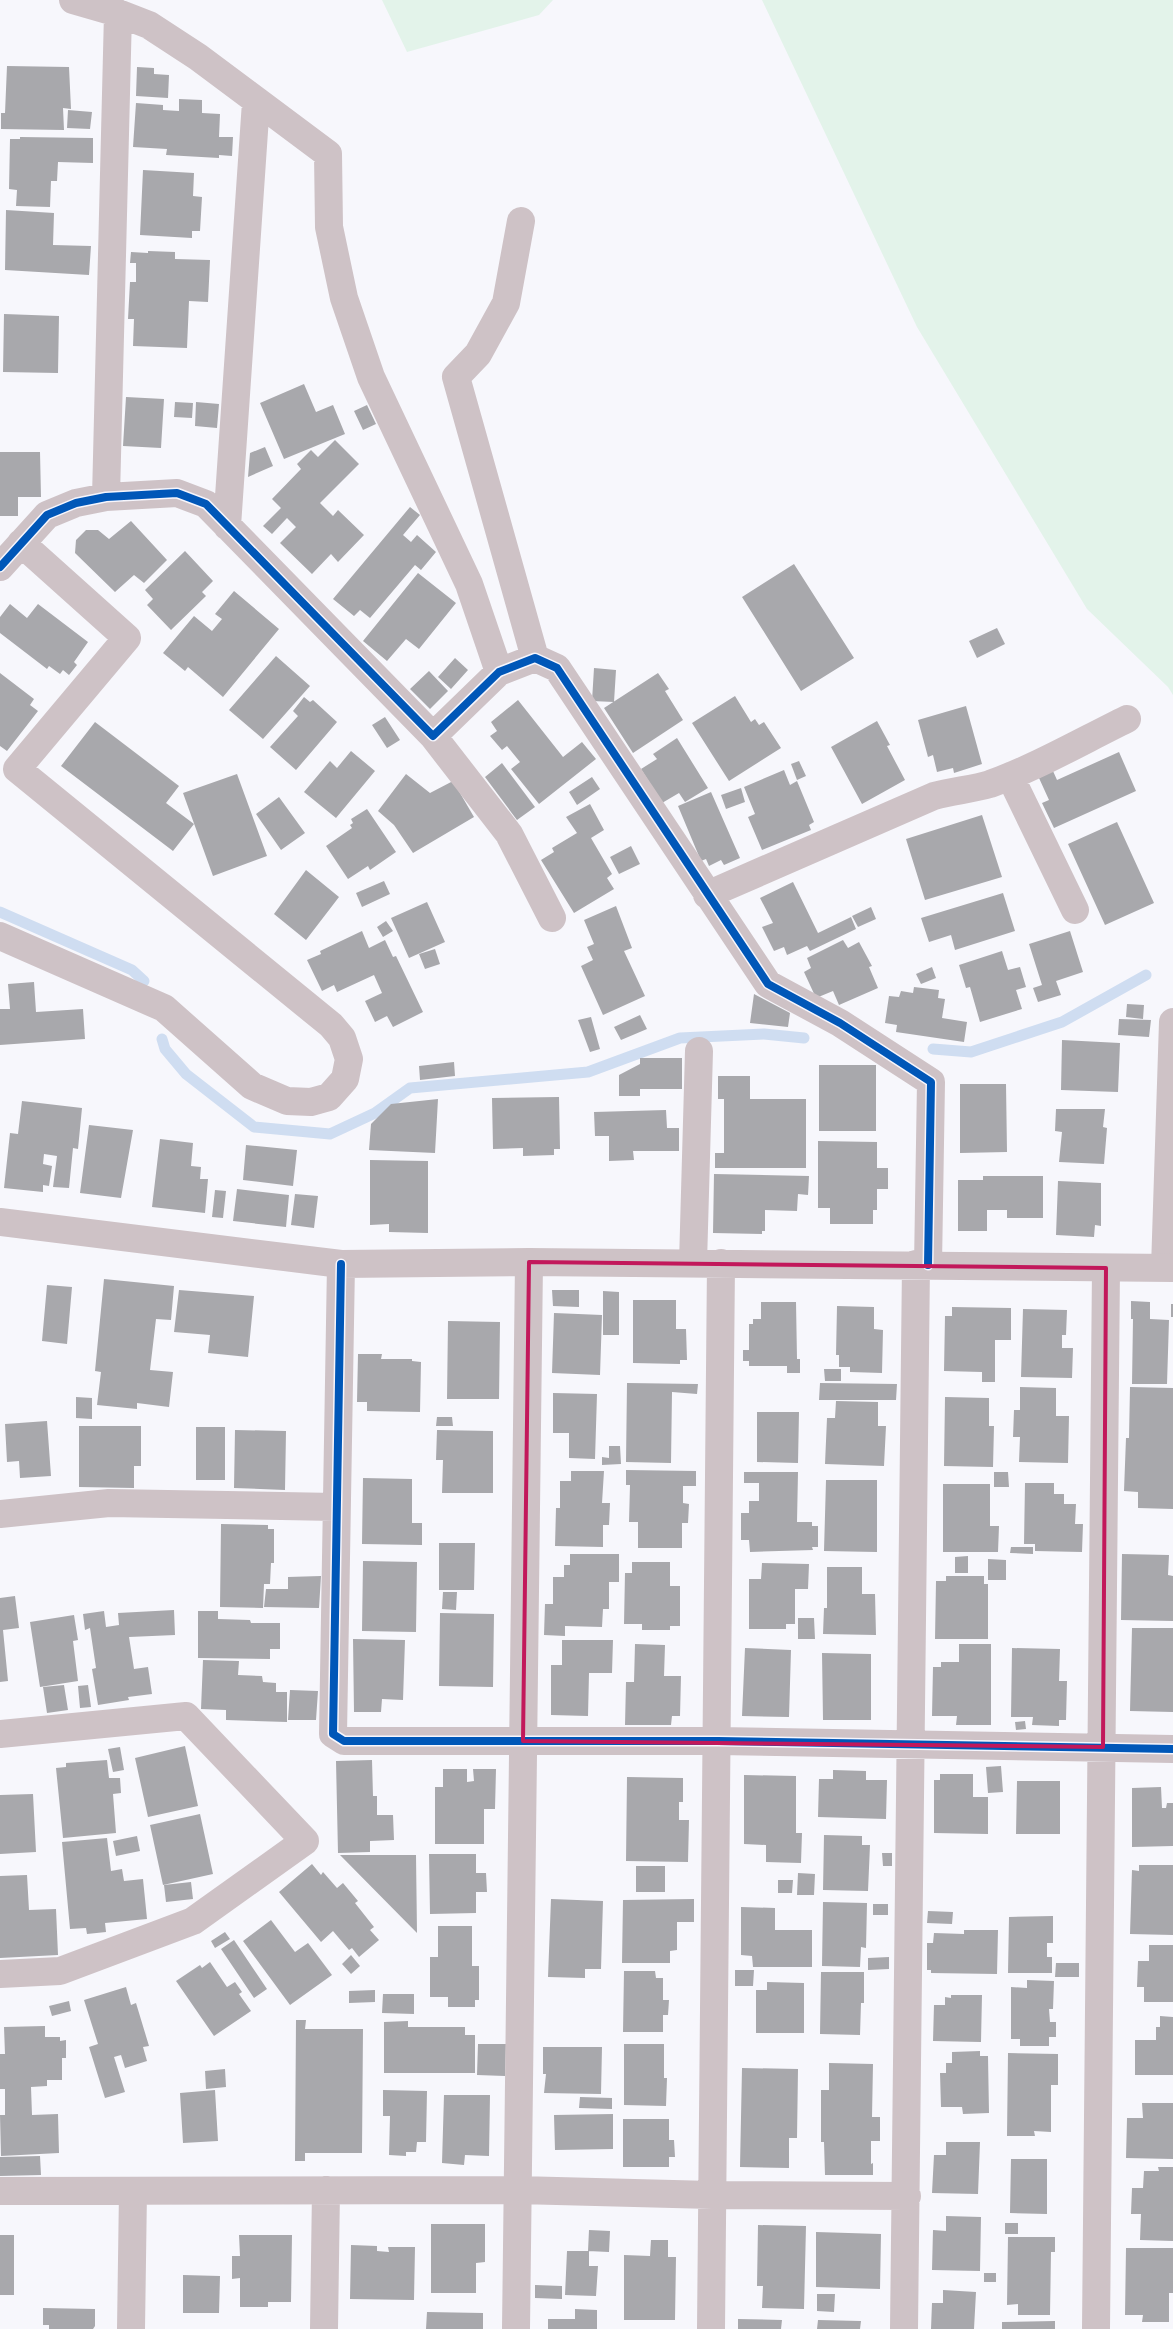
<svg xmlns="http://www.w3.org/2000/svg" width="1173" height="2329" viewBox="0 0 1173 2329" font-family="Helvetica,sans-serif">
  <rect width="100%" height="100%" fill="#f7f7fc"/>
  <path fill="#e3f3ea" d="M382,0h171l-14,15 -132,37z
    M762,0h411v695l-5,-8 -81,-78 -170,-282z"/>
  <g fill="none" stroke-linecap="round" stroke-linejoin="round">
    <path stroke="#cfddf1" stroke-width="11" d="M0,912l132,58 12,11
      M162,1039l3,10 21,25 68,53 76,7 45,-21 35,-25 178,-16 92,-34 84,-4 40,4
      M933,1049l38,3 91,-30 84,-47"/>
  </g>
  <path fill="#a8a8ac" d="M7,66l62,1 2,42 -8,-1 1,22 -63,-1v-16h4z
    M137,67l17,1v6l15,1 -1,23 -32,-2z
    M179,99l23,1v13l18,1 -1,23h14l-1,19 -13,-1v3l-53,-3 1,-6 -34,-2 3,-44 27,2v5l16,1z
    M68,110l24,2 -2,17 -23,-1z
    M20,137l73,1v25l-35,-1 -1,19h-6l-1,26 -34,-1 1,-16 -8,-1 1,-50h10z
    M143,170l51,3 -1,23 9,1 -2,34h-8v7l-52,-3z
    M6,210l48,3 -1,32 38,1 -2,29 -84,-5z
    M148,251l27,1v7l35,1 -2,42 -19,-1 -2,47 -54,-2 1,-27h-6l2,-37h6v-19h-6l1,-11 17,1z
    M4,314l55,2 -1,57 -55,-1z
    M304,384l12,28 17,-7 12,29 -61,25 -24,-56z
    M126,397l38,2 -3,49 -38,-2z
    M175,402l18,1 -1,15 -18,-1z
    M196,402l23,2 -2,24 -22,-2z
    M367,405l9,19 -13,6 -9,-19z
    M335,440l24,24 -39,39 13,13 5,-6 26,25 -26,27 -7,-8 -19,20 -32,-31 16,-16 -9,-9 -15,16 -9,-8 18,-18 -9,-9 29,-30 -4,-5 14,-14 7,7z
    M265,447l8,19 -25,11 2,-24z
    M0,452h40l1,45h-23v19h-18z
    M410,507l10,8 -17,20 8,7 6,-7 19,17 -15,18 -6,-5 -45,53 -10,-8 -6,6 -21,-17z
    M131,521l36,39 -23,23 -10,-8 -19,17 -40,-39 1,-13 10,-10h12l11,9z
    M185,551l28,30 -11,11 4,4 -35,34 -24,-25 6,-6 -8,-9z
    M794,564l60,94 -53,33 -59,-94z
    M418,573l38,30 -37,46 -13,-10 -19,22 -24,-20z
    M234,591l45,38 -56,68 -35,-30 -3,4 -22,-18 31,-37 18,15 10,-12 -7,-5z
    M10,604l17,14 11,-14 50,38 -14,20 3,3 -8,10 -6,-5 -3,4 -11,-8 -2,3 -47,-36v-16z
    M997,628l8,16 -28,14 -8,-17z
    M276,656l34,30 -47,53 -34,-29z
    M455,658l13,12 -17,19 -13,-12z
    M594,668l22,2 -2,32 -22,-1z
    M429,671l19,20 -18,18 -20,-20z
    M0,673l34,26 -4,6 8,6 -31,40 -7,-5z
    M658,673l11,16 -4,2 18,29 -50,33 -29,-45z
    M735,696l16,26 4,-3 4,6 5,-3 17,26 -52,33 -37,-58z
    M304,697l6,5 3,-2 24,22 -41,48 -26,-23 28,-31 -5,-5z
    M518,700l45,57 19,-15 14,17 -57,45 -28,-35 9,-7 -13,-16 -5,4 -12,-14 7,-5 -6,-9z
    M966,706l16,58 -28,9 -1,-5 -16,4 -4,-17 -5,2 -10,-37z
    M385,717l15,23 -13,8 -15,-23z
    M877,721l13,24 -3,1 18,34 -43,24 -31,-57z
    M95,722l84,64 -13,17 28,21 -21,27 -112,-85z
    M677,738l31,50 -23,14 -6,-9 -17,10 -21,-34 16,-10 -4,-5z
    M351,751l24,20 -39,47 -32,-26 26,-31 7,7z
    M1119,752l17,39 -82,37 -12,-25 7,-3 -10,-22 14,-7 4,9z
    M799,761l7,15 -9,4 -6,-16z
    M502,763l33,44 -18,13 -32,-43z
    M784,770l6,15 7,-4 17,41 -5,3 2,5 -49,20 -14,-33 7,-3 -11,-27z
    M237,774l30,82 -54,20 -30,-83z
    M406,774l24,19 23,-12 21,36 -61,36 -19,-28 -16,-14z
    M592,777l8,12 -23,16 -8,-13z
    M741,788l4,14 -19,7 -5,-14z
    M711,792l29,66 -16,7 -3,-5 -12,6 -3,-7 -5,2 -23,-55z
    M279,797l26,36 -24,17 -25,-36z
    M590,804l14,26 -13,8 21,36 -5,4 7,11 -40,24 -33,-53 13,-8 -2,-4 25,-15 -11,-16z
    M367,809l29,43 -26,18 -2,-4 -20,13 -22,-33 26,-18 -2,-3 3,-2 -2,-4z
    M982,815l20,62 -77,23 -19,-61z
    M1117,822l37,81 -49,22 -37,-81z
    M631,846l9,18 -21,10 -9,-17z
    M306,870l33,27 -33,43 -32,-26z
    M384,881l6,13 -28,13 -6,-14z
    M793,882l25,51 33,-16 5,12 -46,22 -3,-5 -20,9 -3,-8 -10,4 -12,-24 11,-4 -13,-25z
    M1003,893l12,38 -60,19 -4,-15 -22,7 -8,-24z
    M427,902l18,40 -36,16 -18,-40z
    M616,906l16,42 -8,3 21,45 -42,19 -22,-49 12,-6 -6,-13 7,-3 -10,-24z
    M871,907l5,12 -18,8 -6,-11z
    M386,921l7,10 -10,6 -6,-10z
    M362,931l7,17 16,-8 8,17 3,-1 27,56 -30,15 -6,-11 -12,6 -10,-21 17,-8 -8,-18 -37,17 -3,-7 -12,6 -15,-31 14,-6 -1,-3z
    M1070,931l13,41 -27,9 5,14 -23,7 -5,-14 9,-3 -13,-41z
    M843,940l5,8 11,-6 13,24 -3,1 9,21 -39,17 -6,-14 -17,7 -12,-26 7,-4 -4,-10z
    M435,949l5,15 -15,5 -6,-15z
    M1002,951l6,19 12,-3 6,20 -10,3 6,19 -42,13 -10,-35 -4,1 -7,-23z
    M932,967l4,11 -15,6 -5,-10z
    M34,982l2,30 47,-3 2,30 -85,6v-36h10l-2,-25z
    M914,987l25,3 -1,8 7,1 -3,19 25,4 -3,20 -68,-10 1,-7 -12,-2 4,-27 10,1 2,-6 12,2z
    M754,994l36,19 -2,14 -38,-4z
    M1127,1004l17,1 -1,14 -17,-2z
    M640,1015l7,14 -26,11 -7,-13z
    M591,1017l9,32 -10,3 -12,-32z
    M1119,1019l32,1 -2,17 -31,-2z
    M1062,1040l58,3 -2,49 -57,-2z
    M640,1058h42v31h-42v7h-21v-21l21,-11z
    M454,1062l1,14 -35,4 -1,-14z
    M819,1065h57v66h-57z
    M718,1076h32v23h56v69h-91v-15h9v-54h-6z
    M960,1084h46l1,68 -47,1z
    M559,1097l1,52h-6v6l-31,1v-8l-30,1 -1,-51z
    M438,1099l-3,54 -66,-3 2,-26 20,-20z
    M22,1101l60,7 -4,41 -5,-1 -4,40 -16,-1 4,-31 -13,-2 -1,10 9,2 -3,20 -6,-1v7l-39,-4 6,-55 8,1z
    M1056,1109h49l-2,18 4,1 -3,36 -45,-2 3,-30 -7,-1z
    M666,1110l1,18h12v23h-46l1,9 -25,1v-25h-14l-1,-24z
    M89,1125l44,5 -12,68 -41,-5z
    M160,1139l33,4 -2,23 10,1 -1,12h8l-3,34 -53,-6z
    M818,1141l59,1v26h11v21h-11v21h-4v14h-43v-16h-12z
    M246,1145l51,5 -4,36 -50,-6z
    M370,1160l58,1v72l-39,-1v-8l-19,1z
    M714,1174l95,2 -1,19 -10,-1 -1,17 -32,-1v21h-3v3l-49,-1z
    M983,1176h60v42h-36v-8h-20v21h-29v-51h25z
    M1058,1181l43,2v43l-6,-1 -1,12 -38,-2z
    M237,1189l52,6 -3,32 -53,-6z
    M215,1190l11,1 -3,27 -11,-1z
    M295,1194l23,2 -4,32 -23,-3z
    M104,1279l70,7 -3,34 -15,-1 -6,51 23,2 -4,35 -32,-4v6l-40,-4 4,-33 -6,-1z
    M47,1285l25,2 -5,57 -25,-3z
    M179,1290l75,6 -6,61 -40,-4 2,-18 -36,-3z
    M552,1290h27v17l-26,-1z
    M603,1291l16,1v43h-16z
    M633,1300h43v29h10l1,31h-7v4l-47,-1z
    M1131,1301l19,1v17l19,1 -2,64h-35l1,-65h-2z
    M761,1302h35l1,57h3v14h-13v-7h-38v-5h-6v-11h6v-26h4v-5h8z
    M1171,1304h2v13h-2z
    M837,1306l37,1v22l9,1 -1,43 -32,-1v-5h-11v-12h-3z
    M952,1307l59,1v32h-16v42h-13v-10l-38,-1 1,-55h7z
    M1023,1309l44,1 -1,25h-4v13h11l-1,30 -51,-1z
    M554,1313l48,2 -2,60 -48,-2z
    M448,1321l52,1 -1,77h-52z
    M358,1354h24l-1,5h31v2l9,1 -1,50 -53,-1v-9h-10z
    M824,1369h17v12h-16z
    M627,1383l71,1 -1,10 -25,-2 -1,71 -45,-1z
    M820,1383l77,1 -1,16h-77z
    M1020,1387l36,1v28h13l-1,47 -49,-1 1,-25h-7l1,-27h6z
    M1130,1387l43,1v121l-35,-1v-16l-14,-1 2,-53h3z
    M553,1393l44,1 -2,65 -26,-1v-25h-16z
    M76,1397l16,1v21l-16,-1z
    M945,1397l44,1v28h5l-1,41 -49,-1z
    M836,1401l42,1v24h8l-2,40 -59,-2 2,-46h8z
    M757,1412h42l-1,51 -41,-1z
    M437,1417h15l1,9h-17z
    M47,1421l4,55 -31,2 -1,-17 -12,1 -2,-38z
    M79,1426h62v40h-7v22l-55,-1z
    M196,1427h29v53h-29z
    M235,1430l51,1 -1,59 -51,-2z
    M437,1430l56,1v62h-51l1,-33h-7z
    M609,1446h11l1,18 -19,1v-8l7,1z
    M626,1470l70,1v15h-13v17l6,1 -1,19h-6v25h-44v-26h-9l1,-37h-4z
    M571,1471h33l-2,32h8l-1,22h-6v22l-48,-1 1,-38h4v-27h11z
    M744,1472h54l-1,50h15v4h6v21h-6l1,3 -63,2 -1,-12h-8v-27h8v-12h10v-18h-15z
    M994,1472h14l1,15h-15z
    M363,1478l49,1v44h10v22l-60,-1z
    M826,1480h51v72l-53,-1z
    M1025,1483h29v11h10v10h12l-1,20h8l-1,28 -47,-1v-7h-11z
    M943,1484h47v42h9l-1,26h-55z
    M221,1524l47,1v4h6v34h-3l-1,21h-6l-1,24 -43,-1z
    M439,1543h36l-1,47h-35z
    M1011,1547h22v7l-23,-1z
    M570,1554h49v28h-10v27h-6l-1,18 -37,-1v10l-21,-1 1,-31h8v-27h11v-12h6z
    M1122,1554l47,1 -1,20 5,1v45l-52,-1z
    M968,1556v17h-13v-16z
    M988,1559l18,1v20h-18z
    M363,1561l54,1 -1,70 -54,-1z
    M632,1562h38v24h10v40h-10v4h-28v-6h-18l1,-51h7z
    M762,1563l47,1 -1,25h-13v35h-9v5h-37v-50h12z
    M827,1567h35v27h13l1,41 -53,-1 1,-26h3z
    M321,1576l-2,32 -55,-1 2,-18h22v-12z
    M946,1576h38v8h4v55h-53l1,-58h10z
    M443,1592h14l-1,18 -14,-1z
    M15,1596l4,32 -16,2 5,51 -8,1v-84z
    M174,1610l1,25 -46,2 5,32 14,-2 4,27 -24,3 1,3 -31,5 -6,-36 4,-1 -6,-40 -5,2 -2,-16 21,-3 2,16 13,-2 -1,-12z
    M198,1611h20v8l32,1 1,3h29v26h-10v10l-72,-1z
    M440,1613l54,1 -1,73 -54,-1z
    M74,1615l4,25 -5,1 5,40 -38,6 -10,-65z
    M798,1618h16l1,21h-17z
    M1132,1628h41v84l-43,-1z
    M353,1639l52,1 -2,60 -21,-1 -1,13h-27z
    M562,1640h51l-1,33h-23l-1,43 -37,-1v-50h11z
    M635,1644l30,1 -1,31h17l-1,40h-8l-1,9h-46l1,-43h8z
    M959,1644h32v81h-35l1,-9h-25l1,-49h8v-5h18z
    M745,1648l46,2 -2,67 -47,-1z
    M1012,1648l48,1 -1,32h8l-1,39h-7v6l-27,-1 1,-8h-22z
    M822,1653l49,1v66h-48z
    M203,1660l36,1 -1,14 24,1 1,6 13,1v9h11v30l-61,-2v-10l-25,-1z
    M64,1685l4,25 -21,3 -4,-26z
    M88,1685l3,22 -11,1 -2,-22z
    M290,1690l28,1 -2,29h-28z
    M1025,1721l1,8 -10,1 -1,-8z
    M185,1746l13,60 -50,11 -13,-59z
    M120,1747l4,23 -11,2 -5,-23z
    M107,1760l2,18h11l1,15 -8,1 3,39 -53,5 -7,-70 10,-1v-4z
    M372,1760l1,36h4v19h16l1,25 -24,1v11l-32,1 -2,-92z
    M1001,1766l2,26 -15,1 -2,-26z
    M443,1769h24v13l7,-1 -1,-12h23l-1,40h-11v35h-49v-57h8z
    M833,1770l33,1v9h21l-1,39 -68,-2 1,-38h14z
    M940,1774h33v23h15v37l-54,-1v-53h6z
    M744,1775l52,1v57h6l-1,30 -35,-1v-17l-22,-1z
    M627,1777l56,1v24h-4v18h10l-1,42 -62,-1z
    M1017,1781h43v53h-44z
    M1161,1787l1,21h4l1,-5h6v43l-41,1v-59z
    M33,1794l3,58 -36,2v-59z
    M200,1814l13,60 -50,11 -13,-60z
    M824,1835l38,1v9h8l-2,46 -45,-1z
    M137,1836l3,15 -24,5 -3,-15z
    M107,1838l4,33 11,-2 2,12 19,-2 4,40 -42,4 1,9 -19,2 -1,-6 -16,1 -8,-87z
    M882,1853h10v13h-9z
    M429,1854h47v19h10l1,19h-11v21l-46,1z
    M340,1855h76l1,78z
    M312,1864l9,11 2,-3 14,16 6,-5 15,18 -3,2 19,24 -4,3 9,10 -20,17 -7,-9 -3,2 -16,-19 -12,11 -42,-50z
    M1139,1865h34v70l-43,-1 2,-64 7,1z
    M636,1866h29v26h-29z
    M798,1873l17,1 -1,21h-17z
    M27,1875l2,35 27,-1 2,46 -58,3v-82z
    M778,1880h15l-1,13h-14z
    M191,1882l2,17 -27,3 -2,-17z
    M551,1899l52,2 -2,68h-16v9l-37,-1z
    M694,1899v23h-17v28l-7,1v12h-48l1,-63z
    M823,1902l44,1 -1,45 -5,-1 -1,20 -38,-1z
    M873,1904h15v11h-15z
    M741,1907l34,1v22h37v37h-59l-1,-11 -11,-1z
    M928,1911l25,1 -1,12 -25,-1z
    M1053,1916v27h-6v14h5v16h-44l1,-56z
    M271,1920l24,32 13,-9 24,32 -42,30 -47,-64z
    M438,1926h34v40h7v34h-4v7h-27v-10h-18v-40h8z
    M964,1930h34l-1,44 -66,-1v-3h-4v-27h6l1,-10 30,1z
    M225,1932l5,7 -15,9 -4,-7z
    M234,1940l33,49 -13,9 -33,-49z
    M1149,1945h24v57h-29v-15h-7l1,-26h11z
    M351,1955l9,11 -9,8 -9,-10z
    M889,1957v12l-21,1v-12z
    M210,1962l17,25 8,-5 7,10 -3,2 12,17 -37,25 -38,-55 24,-16 2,3z
    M1056,1963h23v14h-24z
    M735,1970h19l-1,16h-18z
    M624,1971h31l1,7h7v22h6l-1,15h-5v17h-40z
    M821,1972h43v31h-3l-1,32 -40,-1z
    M1027,1980l27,1 -1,28h-4l1,13h6v15h-7v9h-29v-7h-9v-52l16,1z
    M767,1982l37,1v50h-48v-43h11z
    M126,1987l5,18 5,-2 13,43 -6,1 4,14 -22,7 -4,-13 -7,2 11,35 -20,6 -16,-51 9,-3 -14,-44z
    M375,1990v12l-26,1v-12z
    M383,1994h31v20l-32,-1z
    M951,1995h31l-1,47 -48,-1 1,-36h11v-8l6,1z
    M69,2001l2,10 -19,5 -3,-10z
    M1160,2016l13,1v58h-38v-35h21v-13h4z
    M296,2020h10l-1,9h58l-1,124h-57v8h-10z
    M408,2021v6h57v8h10v38h-91v-51z
    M45,2026v11h15v4l6,-1v18h-4v22h-15v6l-16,1 1,28 26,-1 1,39 -58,3 -1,-41h5v-26h-5v-35h5l-1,-27z
    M478,2044h28l-1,32 -28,-1z
    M624,2044h40v34h3l-1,28 -42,-1z
    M543,2047h59l-1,47 -57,-1 2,-19h-3z
    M980,2051v5h8l1,57 -26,1 -1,-7h-21l-1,-34h6v-10h6v-11z
    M1008,2053l50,1v31h-7v47l-17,-1 1,5h-28z
    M829,2063l44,1 -1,53h8v24h-9v23l2,-1v12h-48l-1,-33h-3v-52h8z
    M742,2068l56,1 -1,69h-8v30l-49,-1z
    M225,2069l1,18 -20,2 -1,-18z
    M215,2090l3,51 -35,2 -3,-50z
    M383,2090l44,1 -1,51h-9l-1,10h-10v4l-17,-1 1,-39h-7z
    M444,2095h46l-1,61 -24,-1 -1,10 -22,-2z
    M580,2097l32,1v11l-33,-1z
    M1142,2103h31v56l-47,-1 1,-40h16z
    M613,2114v35l-58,1 -1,-35z
    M623,2119h46v21h5l1,17h-6v10h-46z
    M946,2142h34l-2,52 -46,-1 2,-38h12z
    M40,2156l1,19 -41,1v-19z
    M1011,2159h36v55l-37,-1z
    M1158,2167h15v74l-33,-1 1,-26h-10l1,-26h11l1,-17h15z
    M946,2216l35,1 -1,54 -48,-1 1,-40 13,1z
    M1005,2223h13v11h-13z
    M431,2224h54v38l-9,1v30h-45z
    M758,2225l48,1 -2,83 -42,-1 1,-22h-6z
    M589,2230l21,1 -1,21 -21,-1z
    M816,2232l65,2 -1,55 -64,-2z
    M0,2235h14v60h-14z
    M239,2235h53l-1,67h-23v5h-28v-29l-8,1v-23h8z
    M1008,2237h47v15h-4l-1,63h-32v-11l-11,1z
    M651,2240h17v17h8l-1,63h-51v-65l26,1z
    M351,2245l26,1v5l12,1 -1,-5h27l-1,53 -64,-1z
    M1126,2248h47v45h-4v29h-27l1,-7h-18z
    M567,2251h22v15h9l-2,30 -31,-1z
    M984,2273h12v9h-12z
    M183,2275l37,1 -1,37h-36z
    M535,2285l27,1v13l-27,-1z
    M943,2290l33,2 -2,37h-43l1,-26h11z
    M817,2294h18l-1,18 -17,-1z
    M43,2308l52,1v17l-2,3h-44v-4h-6z
    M575,2309l22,1v19h-49v-10h27z
    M427,2312l56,1v16h-57z
    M738,2319l44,1 -1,9h-43z
    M818,2320l43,1 -1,8h-43z
    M1055,2321v8h-53v-7z"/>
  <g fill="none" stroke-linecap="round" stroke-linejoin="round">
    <path stroke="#cec2c6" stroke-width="28" d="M73,0l45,13 31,12 49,32 130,97 1,73 15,71 27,79 98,207 30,88
      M521,221l-15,82 -28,51 -22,23 79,281
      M106,497l12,-484
      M227,526l29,-424
      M0,567l47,-52 29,-12 30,-6 71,-4 29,11 227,232 66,-64 36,-14 22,10 211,316 72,39 91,59 -3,183
      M433,736l76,98 43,84
      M1010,776l65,134
      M707,895l227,-99c18,-5 40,-7 56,-12 47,-17 92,-43 137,-65
      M0,936l164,72 88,78 35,15 24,1 18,-5 16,-18 4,-20 -7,-21 -11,-13 -314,-256 110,-131 -106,-95
      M0,1222l341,42 188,-2 644,6
      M693,1263l6,-212
      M341,1264l-8,470 11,7h374l455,8
      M1165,1268l8,-246
      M0,1514l109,-11 227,4
      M0,1734l186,-18 119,125 -112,80 -133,50 -60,3
      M0,2191l518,-1 194,5 195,1
      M131,2329l2,-138
      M324,2329l2,-139
      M516,2329l13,-1067
      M711,2329l10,-1066
      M904,2329l12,-1065
      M1096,2329l10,-1061"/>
    <g stroke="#f6f6fd" stroke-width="11">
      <path id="cycleway" d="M0,567l47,-52 29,-12 30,-6 71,-4 29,11 227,232 66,-64 36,-14 22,10 211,316 72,39 91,59 -3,183
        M341,1264l-8,470 11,7h374l455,8"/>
    </g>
    <use href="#cycleway" stroke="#0057b8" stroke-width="8"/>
  </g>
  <path fill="none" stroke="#c2185b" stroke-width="4" stroke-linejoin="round" d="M529,1262l577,6 -3,479 -580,-6z"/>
</svg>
